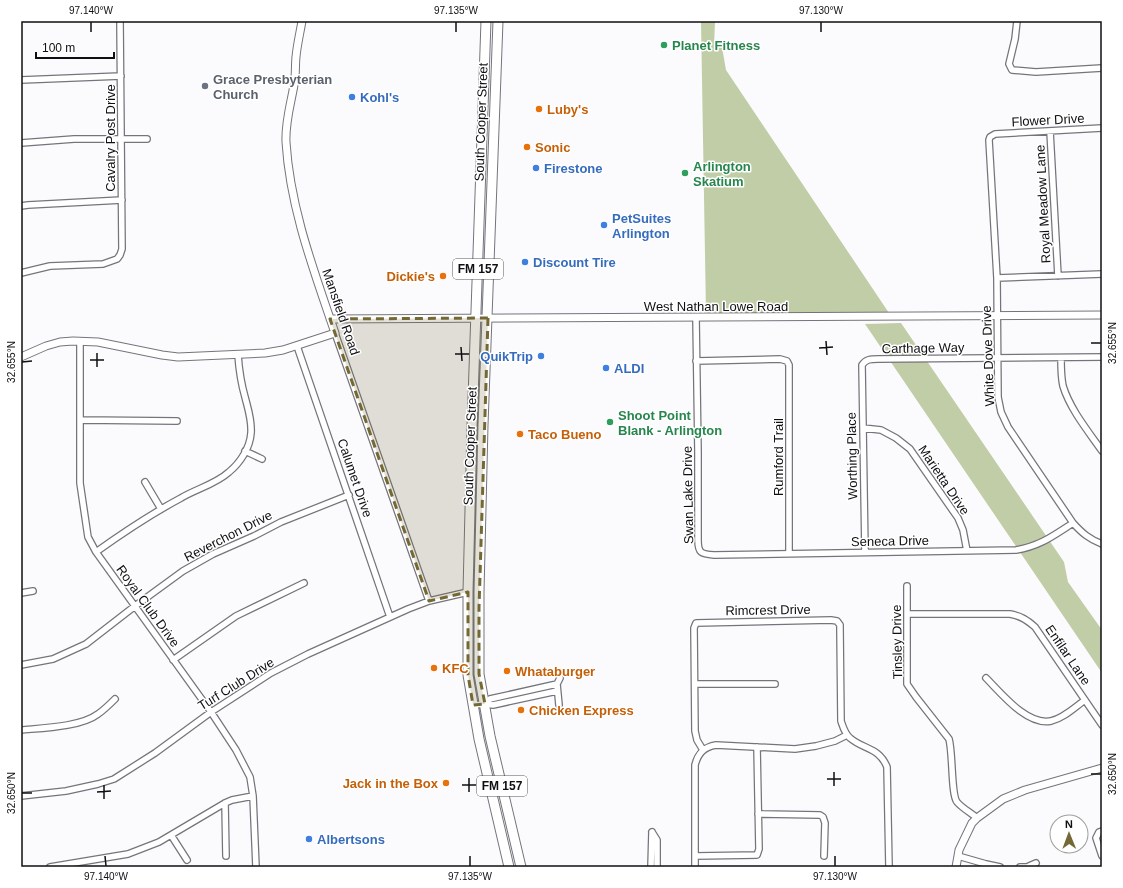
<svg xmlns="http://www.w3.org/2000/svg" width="1123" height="888" viewBox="0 0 1123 888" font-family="Arial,sans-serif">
  <rect width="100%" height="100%" fill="#fbfbfe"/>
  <path fill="#c0cda7" d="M701,21h14l-1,26h8l4,23 163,243h-183z
    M901,323l163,239 4,20 34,48v43l-237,-349z"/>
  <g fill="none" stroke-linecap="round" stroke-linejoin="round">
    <g stroke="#74747c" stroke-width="8">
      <path id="minor" d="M1017,21l-2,18 -6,25 3,6 24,2 66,-4
        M21,80l100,-4
        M1102,128l-107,6 -5,3 -1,3 8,138 1,119 3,15 7,15 65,96c9,10 16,16 29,21
        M1050,131l8,145
        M21,143l53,-4h73
        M21,206l7,-1 94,-5
        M21,273l29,-7 53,-2 14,-5 3,-4 2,-6 -2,-228
        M997,278l105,-4
        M696,318l2,134v88c0,13 3,14 16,15l302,-5c24,-4 37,-14 57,-27
        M335,333l94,268
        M80,341v142l8,54 8,15 115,160 25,38 14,27 3,19 3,71
        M297,346l93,271
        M1061,358c0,9 0,19 2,28 7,23 25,45 39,65
        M696,361l84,-2 7,2 2,4v189
        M80,420l97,1
        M863,428l18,2 15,8 14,11 48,69 5,12 4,21
        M245,451l17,8
        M145,482l16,27
        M96,552c28,-20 55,-38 85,-54 15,-9 35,-14 48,-26 11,-9 21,-24 22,-39 1,-13 -3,-24 -6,-36 -4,-14 -6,-28 -7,-42
        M865,552l-3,-187c4,-6 9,-6 16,-6l224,-2
        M907,586v98l9,13 33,42c4,14 2,56 8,63 5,6 14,11 20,16
        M21,593l12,-2
        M908,614h102c11,2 17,6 25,13l67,98
        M173,660l63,-44 68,-33
        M21,665l32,-6 33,-15 49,-38 48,-35 30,-17 41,-18 27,-14 68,-27
        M986,678c15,15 41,48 65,43 13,-3 24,-14 34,-21
        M695,684h80
        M485,704l5,-5 67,-15
        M473,705l12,-1 8,1 64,-14
        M559,705l-2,-21 3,-6
        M21,730c21,-2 60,-3 77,-16 6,-4 12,-10 17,-15
        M703,750l-6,-10 -2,-9 -1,-103 2,-5 135,-3 6,1 3,4v4l1,92c2,6 4,13 9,17 14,12 29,9 37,29l2,100
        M21,796l45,-5 32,-7 16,-5 41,-26 56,-41 60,-39 37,-19 100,-45 21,-8 39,-9
        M225,803l1,53
        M758,814l62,1 3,2 2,6 -1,33
        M1102,831l-3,1 -3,6 6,18
        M652,832l5,8v27
        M171,835l16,25
        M696,856l61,-1 2,-6 -2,-102
        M958,856l28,8 14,3
        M50,867l78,-13 31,-12 66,-39 7,-3 21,-4
        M651,867l1,-35
        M695,867v-102c3,-12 9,-18 21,-20l79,4 21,-3 19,-5 12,-6
        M1020,867h7l9,-4"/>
    </g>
    <g stroke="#74747c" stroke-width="9">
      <path id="tertiary" d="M330,319l772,-4
        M21,357l25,-11 14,-4 13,-1 25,1 64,13 16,2 87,-4 18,-3 52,-17c-21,-62 -45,-125 -49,-191 -1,-20 5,-39 8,-57 2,-9 1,-19 2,-28 1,-12 4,-24 6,-36
        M956,867l3,-17 13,-27 5,-5 26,-19 22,-9 77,-22"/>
    </g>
    <g stroke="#74747c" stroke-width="11">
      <path id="primary" d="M486,21l-14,406 -4,165v83l11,64 30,128
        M498,21l-15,404 -4,167v82l11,62 31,131"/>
    </g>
    <use href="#minor" stroke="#fff" stroke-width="5.5"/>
    <use href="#tertiary" stroke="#fff" stroke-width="7"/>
    <use href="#primary" stroke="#fff" stroke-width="9"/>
  </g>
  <path fill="#746935" fill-opacity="0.2" stroke="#746935" stroke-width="3" stroke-dasharray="8 5" stroke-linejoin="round" d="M488,318l-9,290v66l6,30 -12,1 -5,-30v-83l-39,9 -99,-282z"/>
  <path fill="none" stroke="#0f0f12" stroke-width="1.5" d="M91,22v10M456,22v10M821,22v10M826,341l1,14M1091,343h10M461,347l1,14M819,348l14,-1M97,353v14M455,354h14M90,360h14M22,362l10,-1M834,772v14M1091,774h10M469,778v14M827,779h14M104,785v14M462,785h14M97,792l14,-1M22,793h10M105,856l1,10M470,856v10M835,856v10"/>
  <g fill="#2e9e5b" stroke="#fff" stroke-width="1.5">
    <circle cx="664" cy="45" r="4"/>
    <circle cx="685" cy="173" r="4"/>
    <circle cx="610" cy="422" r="4"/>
  </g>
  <circle fill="#6b7280" stroke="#fff" stroke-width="1.5" cx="205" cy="86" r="4"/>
  <g fill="#3f7fe0" stroke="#fff" stroke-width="1.5">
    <circle cx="352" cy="97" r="4"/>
    <circle cx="536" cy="168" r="4"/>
    <circle cx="604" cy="225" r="4"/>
    <circle cx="525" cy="262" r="4"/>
    <circle cx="541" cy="356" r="4"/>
    <circle cx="606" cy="368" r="4"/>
    <circle cx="309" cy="839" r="4"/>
  </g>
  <g fill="#e8710a" stroke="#fff" stroke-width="1.5">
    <circle cx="539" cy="109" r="4"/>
    <circle cx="527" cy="147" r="4"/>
    <circle cx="443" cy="276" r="4"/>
    <circle cx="520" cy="434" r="4"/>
    <circle cx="434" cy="668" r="4"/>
    <circle cx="507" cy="671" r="4"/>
    <circle cx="521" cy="710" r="4"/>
    <circle cx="446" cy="783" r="4"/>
  </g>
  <g text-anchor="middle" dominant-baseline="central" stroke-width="3" stroke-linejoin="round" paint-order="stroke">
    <g fill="#fff" stroke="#575759" stroke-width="1">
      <rect x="453" y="259" width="50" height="20" rx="3"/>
      <rect x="477" y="776" width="50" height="20" rx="3"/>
    </g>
    <g font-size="12" font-weight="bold" fill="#0f0f12">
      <text x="478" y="269">FM 157</text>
      <text x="502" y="786">FM 157</text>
    </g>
    <g font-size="13" font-weight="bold" fill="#27864d" stroke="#fff" text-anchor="start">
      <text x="672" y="45">Planet Fitness</text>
      <text x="693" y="166">Arlington<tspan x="693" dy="15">Skatium</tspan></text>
      <text x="618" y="415">Shoot Point<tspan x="618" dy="15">Blank - Arlington</tspan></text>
    </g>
    <g font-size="13" font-weight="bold" fill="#5b616d" stroke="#fff" text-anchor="start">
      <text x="213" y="79">Grace Presbyterian<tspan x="213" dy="15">Church</tspan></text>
    </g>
    <g font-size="13" font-weight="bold" fill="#366cbe" stroke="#fff" text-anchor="start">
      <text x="360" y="97">Kohl's</text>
      <text x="544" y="168">Firestone</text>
      <text x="612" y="218">PetSuites<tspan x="612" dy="15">Arlington</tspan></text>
      <text x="533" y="262">Discount Tire</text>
      <text x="533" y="356" text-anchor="end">QuikTrip</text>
      <text x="614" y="368">ALDI</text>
      <text x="317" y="839">Albertsons</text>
    </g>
    <g font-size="13" font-weight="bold" fill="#c56008" stroke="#fff" text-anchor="start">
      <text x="547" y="109">Luby's</text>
      <text x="535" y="147">Sonic</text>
      <text x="435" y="276" text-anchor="end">Dickie's</text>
      <text x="528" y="434">Taco Bueno</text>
      <text x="442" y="668">KFC</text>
      <text x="515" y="671">Whataburger</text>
      <text x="529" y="710">Chicken Express</text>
      <text x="438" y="783" text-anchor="end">Jack in the Box</text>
    </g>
    <g font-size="13" fill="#0f0f12" stroke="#fff">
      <text transform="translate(1048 120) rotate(-3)">Flower Drive</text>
      <text transform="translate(481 122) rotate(-88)">South Cooper Street</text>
      <text transform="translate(110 138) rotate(-90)">Cavalry Post Drive</text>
      <text transform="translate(1043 204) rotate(-93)">Royal Meadow Lane</text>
      <text x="716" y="306">West Nathan Lowe Road</text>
      <text transform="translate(341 312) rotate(71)">Mansfield Road</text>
      <text transform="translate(923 348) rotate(-1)">Carthage Way</text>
      <text transform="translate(988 356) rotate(-92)">White Dove Drive</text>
      <text transform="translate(470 446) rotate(-88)">South Cooper Street</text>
      <text transform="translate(852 456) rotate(-91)">Worthing Place</text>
      <text transform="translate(778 457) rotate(-90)">Rumford Trail</text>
      <text transform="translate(355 478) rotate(71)">Calumet Drive</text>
      <text transform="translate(944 480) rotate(56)">Marietta Drive</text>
      <text transform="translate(688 495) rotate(-91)">Swan Lake Drive</text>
      <text transform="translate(228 536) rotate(-27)">Reverchon Drive</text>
      <text transform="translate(890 541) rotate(-1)">Seneca Drive</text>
      <text transform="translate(148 606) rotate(54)">Royal Club Drive</text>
      <text transform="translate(768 610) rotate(-1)">Rimcrest Drive</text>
      <text transform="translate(897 642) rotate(-91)">Tinsley Drive</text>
      <text transform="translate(1068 655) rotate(56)">Enfilar Lane</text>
      <text transform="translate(236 684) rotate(-32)">Turf Club Drive</text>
    </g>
  </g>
  <rect width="1123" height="888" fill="none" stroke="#ffffff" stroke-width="44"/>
  <g transform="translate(1069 834) rotate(359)"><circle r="19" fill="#ffffff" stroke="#9f9fa0"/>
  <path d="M0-3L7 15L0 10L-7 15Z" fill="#746935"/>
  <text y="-6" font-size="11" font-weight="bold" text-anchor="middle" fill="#0f0f12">N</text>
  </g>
  <path d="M36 52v6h78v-6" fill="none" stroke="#0f0f12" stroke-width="2"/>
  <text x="42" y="52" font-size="12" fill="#0f0f12" stroke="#ffffff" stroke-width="3" paint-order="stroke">100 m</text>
  <rect x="22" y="22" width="1079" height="844" fill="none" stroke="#0f0f12" stroke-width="1.5"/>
  <g font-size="10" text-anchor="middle" fill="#0f0f12">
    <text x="91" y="14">97.140°W</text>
    <text x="456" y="14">97.135°W</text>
    <text x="821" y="14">97.130°W</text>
    <text transform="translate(1112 343) rotate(-90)" y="4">32.655°N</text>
    <text transform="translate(11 362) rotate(-90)" y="4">32.655°N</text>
    <text transform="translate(1112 774) rotate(-90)" y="4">32.650°N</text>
    <text transform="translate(11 793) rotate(-90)" y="4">32.650°N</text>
    <text x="106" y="880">97.140°W</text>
    <text x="470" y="880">97.135°W</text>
    <text x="835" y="880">97.130°W</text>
  </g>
</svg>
